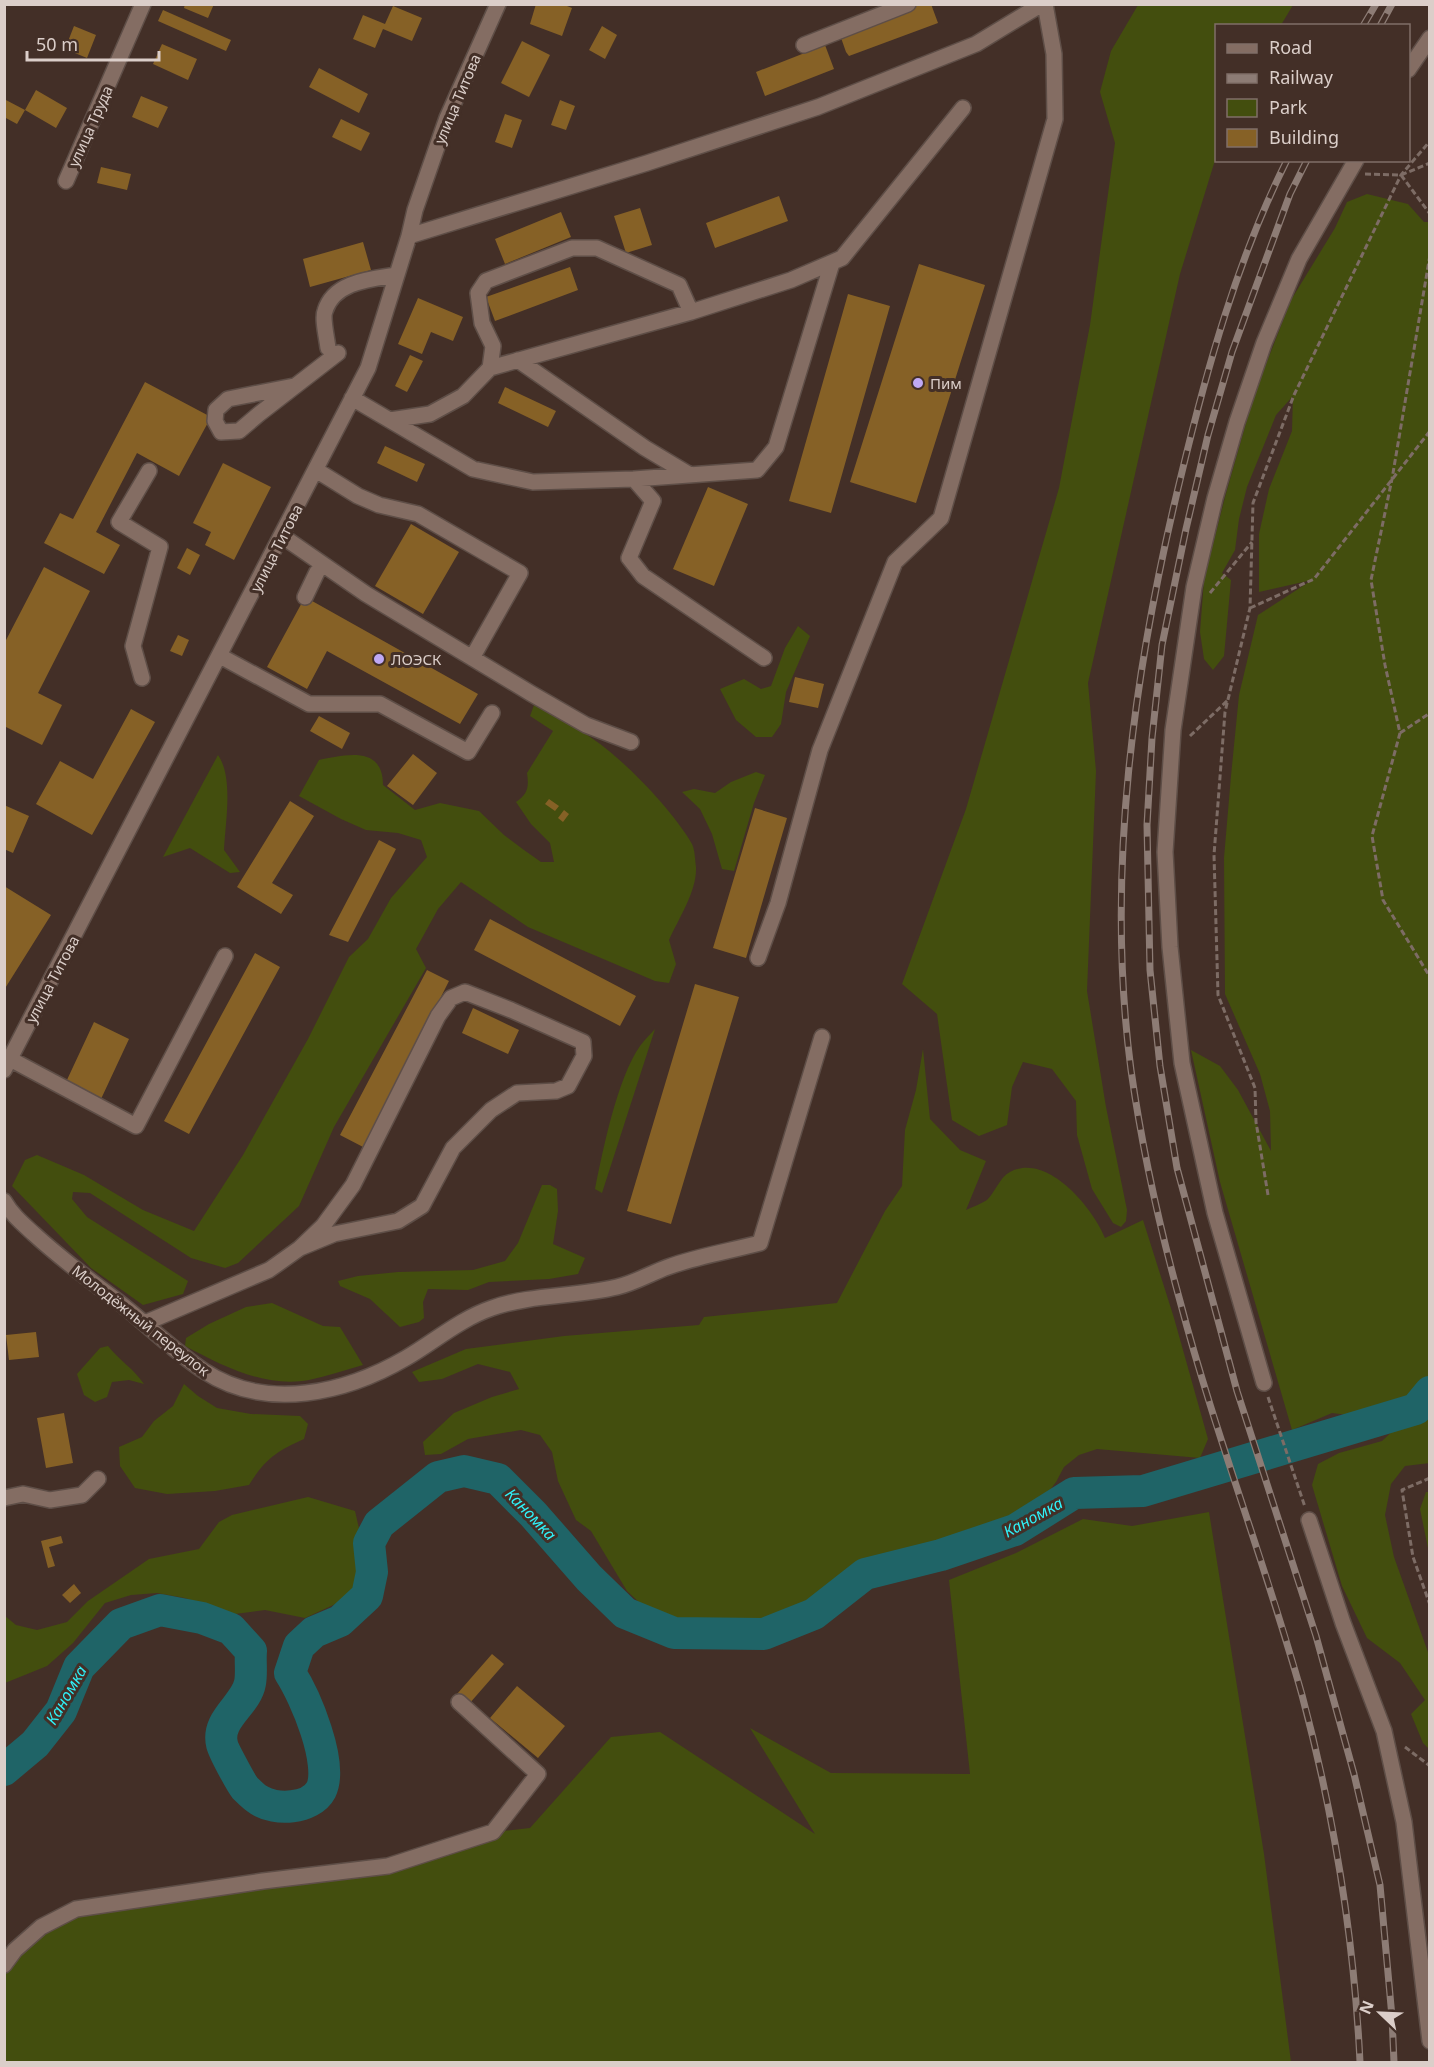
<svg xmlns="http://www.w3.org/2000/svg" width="1434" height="2067" viewBox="0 0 1434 2067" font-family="'Noto Sans',sans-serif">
  <rect width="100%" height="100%" fill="#432f27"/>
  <path fill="#434e0e" d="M1138,5h155l-12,20 -65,1v131l-36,117 -92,409 8,88 -9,220 19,116 21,103 -1,11 -5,6 -8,-4 -21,-34 -15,-54 -1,-34 -24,-32 -29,-7 -11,25 -5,38 -28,11 -27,-16 -15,-106 -35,-30 64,-175 93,-321 31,-163 25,-182 -15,-51 11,-41z
    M1367,194l41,10 16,18h6v1241l-25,3 -14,18 -6,31 9,42 35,98v94l-6,-6 -12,-29 14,-14 -25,-37 -33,-25 -25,-52 -30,-101 6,-21 21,-11 43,-12 33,-31 -59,6 -24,-3 -40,17 -72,-248 -29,-132 29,16 18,24 33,61 -1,-40 -10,-37 -35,-80 -1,-136 7,-82 8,-81 19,-80 54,-35 -53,12v-58l10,-45 23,-58 1,-35 -17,19 -29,72 -8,32 -4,31 -13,23 9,7 -7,76 -11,14 -9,-11 -4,-27 4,-52 21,-83 29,-102 37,-95 44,-72 12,-26z
    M798,626l12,10 -24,56 -5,32 -9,13h-16l-20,-17 -16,-31 24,-10 17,10 10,-3 14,-38z
    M534,705c26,12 53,28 75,46 27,22 66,63 83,93 3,6 3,16 4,23 1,24 -17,51 -27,73l7,24 -7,19 -14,-2 -127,-54 -67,-45 -23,27 -22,40 10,19 -92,159 -35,79 -61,57 -13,5 -34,-10 -101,-65 -17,-1 -1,7 15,18 101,64 -5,13 -40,11 -52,-37 -79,-82 13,-26 12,-5 47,20 59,35 51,21 49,-76 65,-116 41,-82 19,-18 23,-41 36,-41 -6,-17 -23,-7 -32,-3 -25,-11 -42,-23 20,-36c26,-5 64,-15 64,25l32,25 25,-7 39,8 25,24 20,15 17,12h13l-4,-19 -19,-19 -15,-22c12,-8 13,-15 11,-29l26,-42 -23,-15z
    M218,755c16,23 7,69 6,95l16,22 -10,1 -40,-25 -27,9z
    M756,772l9,3 -11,28 -20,68 -12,-2 -10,-35 -12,-25 -18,-17 12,-3 21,4 16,-11z
    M655,1029l-53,164 -7,-4c8,-39 22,-110 45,-143 4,-6 10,-11 15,-17z
    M923,1049l7,70 30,31 26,11 -20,49c6,-3 15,-6 21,-10 8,-8 13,-23 23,-28 37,-20 83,36 95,66l38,-18 31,98 34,121 -8,19 -103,-9 -18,6 -15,12 -8,15 -22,29 -32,19 -149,43 -12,7 -35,34 -20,7 -44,7h-43l-44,-11 -28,-26 -36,-60 -15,-11 -18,-39 -6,-29 -12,-17 -19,-5 -53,9 -27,15 -16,1 -2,-13 31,-29 38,-16 27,-8 -9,-17 -32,-8 -36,15 -23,3 -7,-10 54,-23 98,-13 135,-11 5,-8 133,-14 48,-92 17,-25 3,-56 11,-40z
    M542,1185h8l7,4 1,22 -5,33 32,14 -7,16 -29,5 -60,3 -21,8 -40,-1 -5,13 1,16 -5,4 -19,5 -30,-28 -30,-13 -2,-5 20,-5 40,-4 75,-2 32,-9 13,-18z
    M272,1303l51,23 17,1 23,38c-18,5 -36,11 -54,15 -44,8 -86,-14 -124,-34l1,-8 23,-14 37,-17z
    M108,1346c11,14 26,23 36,38l-15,-4 -17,2 -5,15 -12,5 -11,-7 -7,-21 23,-26z
    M184,1384l14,12 19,12 34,6 49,2 8,8 -4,15c-27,12 -39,20 -55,46l-34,6 -48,3 -32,-6 -15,-22 -1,-19 23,-10 12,-16 19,-15z
    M1426,1492h3v61l-9,-44z
    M308,1497l47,14 6,26 8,25 -14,33 -50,23 -40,-8 -30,4 -50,-16 -28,-5 -26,2 -26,8 -32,40 -26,23 -42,17v-67l11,9 21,5 30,-8 21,-21 61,-42 50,-10 20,-27 13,-7z
    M1209,1512l55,342 27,208h-1286l-1,-97 51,-48 333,-51 105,-34 37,-4 81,-91 49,-5 155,102 -65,-106 81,45 139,1 -21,-194 67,-27 67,-34 49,7z"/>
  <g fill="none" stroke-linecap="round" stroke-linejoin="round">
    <path stroke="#1f6467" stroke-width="32" d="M4,1770l31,-26 26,-33 18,-44 42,-43 39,-14 42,8 29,11 20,22c-1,10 1,22 -1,32 -4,22 -34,36 -28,61 1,6 19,39 23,44 4,4 10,10 14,12 16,11 52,9 62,-10 13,-26 -16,-94 -31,-117l9,-27 15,-14 26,-11 27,-25 5,-24 -3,-29 10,-19 59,-47 26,-6 34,8 35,35 56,64 36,35 49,20 90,1 50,-20 51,-40 76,-19 74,-25 59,-37 69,-2 273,-82 14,-17"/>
  </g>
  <path fill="#866126" d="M185,4h29l-6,14 -24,-10z
    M536,4h26l10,4 -10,28 -32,-12z
    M921,4h10l7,19 -89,33 -3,-4 -6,-17z
    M393,6l29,12 -10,23 -29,-12 -8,19 -22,-9 10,-24 22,9z
    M163,10l68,30 -5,11 -68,-30z
    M74,26l22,9 -9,23 -22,-9z
    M602,26l15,9 -12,24 -16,-9z
    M522,41l28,14 -21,42 -28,-14z
    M162,44l35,15 -9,21 -35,-16z
    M825,45l9,24 -69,27 -9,-24z
    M319,68l49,26 -9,19 -50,-26z
    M36,90l31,18 -11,20 -31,-18z
    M141,96l27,11 -10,21 -26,-11z
    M4,99l21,11 -8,14 -13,-7z
    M560,100l15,6 -9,24 -15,-5z
    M505,114l17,6 -10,28 -17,-6z
    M341,119l29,14 -9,18 -29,-14z
    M101,167l30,7 -4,16 -30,-7z
    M779,196l9,25 -73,27 -9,-25z
    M640,208l12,37 -26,8 -12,-37z
    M561,212l10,25 -66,27 -10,-25z
    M363,242l8,28 -61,17 -7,-28z
    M919,264l66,21 -69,218 -66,-21z
    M570,267l8,23 -83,31 -9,-24z
    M848,294l42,12 -59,207 -42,-12z
    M418,298l45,19 -10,24 -22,-9 -9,22 -24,-10z
    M410,355l13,6 -16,31 -12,-6z
    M145,382l66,35 -32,59 -42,-23 -41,79 24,13 -16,29 -60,-31 16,-30 13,6z
    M505,387l51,24 -8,16 -50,-24z
    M385,446l40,18 -8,18 -40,-19z
    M223,463l48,24 -37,73 -29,-15 6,-13 -18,-9z
    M708,487l40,17 -34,82 -41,-17z
    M411,524l48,28 -36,62 -48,-28z
    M187,548l13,7 -10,20 -13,-7z
    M44,567l46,24 -52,102 24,12 -20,40 -38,-19v-82z
    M305,597l173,97 -18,30 -133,-73 -20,38 -40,-22z
    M178,635l11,5 -7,16 -12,-5z
    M795,677l29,7 -6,24 -29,-6z
    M131,709l24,13 -63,113 -56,-31 24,-43 33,18z
    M319,716l31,17 -8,16 -32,-18z
    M413,754l24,19 -24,32 -26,-19z
    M549,799l10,7 -4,5 -10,-7z
    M290,801l24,15 -42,67 21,12 -12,19 -44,-27z
    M4,805l25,11 -16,37 -9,-4z
    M755,808l32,10 -41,140 -33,-10z
    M564,810l5,4 -6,8 -5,-4z
    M379,840l17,9 -48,93 -19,-7z
    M4,886l47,29 -47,75z
    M490,919l146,77 -16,30 -146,-76z
    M255,953l25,14 -91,167 -25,-13z
    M427,970l22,11 -84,167 -25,-13z
    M695,984l44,13 -68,227 -44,-13z
    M473,1008l46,22 -11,24 -46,-21z
    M94,1022l35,17 -28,60 -35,-17z
    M36,1332l3,25 -30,3 -3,-25z
    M64,1413l9,50 -27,5 -9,-50z
    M61,1536l2,7 -14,4 6,19 -7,2 -7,-27z
    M74,1584l7,9 -11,10 -8,-8z
    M492,1654l12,10 -35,40 -12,-10z
    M517,1686l48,40 -27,32 -48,-40z"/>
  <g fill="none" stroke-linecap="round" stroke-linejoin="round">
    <g stroke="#5e4e47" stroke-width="18">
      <path id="minor" d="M804,45l104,-41
        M1408,70l22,-32
        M66,181l77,-177
        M409,236l238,-73 171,-56 158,-63 66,-40
        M328,348c-1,-9 -6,-30 -3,-37 9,-30 47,-32 72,-36
        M518,360l127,88 45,27
        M490,368l201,-56 100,-32 51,-22 121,-150
        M294,386l-66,13 -12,11 -1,11 6,11 18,-1 20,-17 79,-61
        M352,398l121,71 60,13 101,-3 19,22 -24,57 14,18 121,82
        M390,420l40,-6 33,-18 27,-28 3,-22 -11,-23 -4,-30 8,-12 86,-33h25l82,37 12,27
        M316,470l42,26 21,9 39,9 102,59 -48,85
        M634,479l123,-9 19,-23 56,-184
        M282,536l84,58 166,100 54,31 45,17
        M305,597l12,-25
        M220,656l89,48h71l88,48 24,-39
        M142,678l-9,-32 27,-99 -41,-25 30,-51
        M758,958l20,-55 42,-153 75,-188 46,-44 114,-399 -1,-65 -9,-50
        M10,1059l126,67 89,-170
        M4,1070l364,-702 41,-132 6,-26 32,-92 51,-114
        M4,1201c8,14 19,23 30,33 26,24 54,45 82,66 30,23 56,50 88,71 63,41 142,22 202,-13 29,-17 54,-39 86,-50 40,-14 84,-11 125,-21 18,-4 34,-14 51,-20 30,-11 62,-16 92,-24l62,-206
        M145,1323l124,-53 31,-22 23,-22 30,-41 85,-169 13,-18 14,-6 46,18 72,32 1,14 -16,30 -12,5 -39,2 -26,17 -38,38 -31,58 -24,15 -64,13 -34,14
        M1264,1383l-49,-170 -33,-150 -12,-116 -5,-95 8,-122 21,-143 21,-89 22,-76 27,-79 35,-84 57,-99
        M4,1498l19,-4 27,6 32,-5 16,-16
        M1309,1520l34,103 41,108 20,91 26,219
        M4,1965l11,-15 26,-23 35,-18 187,-28 125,-15 105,-34 45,-58 -79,-72"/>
    </g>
    <path stroke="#7d6c65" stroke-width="3" stroke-dasharray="6 3" stroke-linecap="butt" d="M1365,174l36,1 29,-12
      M1401,175l29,39
      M1430,255l-38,224 -21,101 14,85 15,68 -28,103 11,64 47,77
      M1210,593l42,-51
      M1250,608l64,-29 116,-148
      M1400,733l30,-20
      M1190,736l38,-36
      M1268,1195l-12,-73 -1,-34 -37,-93 -4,-140 11,-143 25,-104 3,-105 41,-108 107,-220 29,-34
      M1268,1397l37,110
      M1430,1478l-28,12 11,67 17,48
      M1405,1747l25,19"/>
    <use href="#minor" stroke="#846d63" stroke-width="15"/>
    <g stroke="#8d7c75" stroke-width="7">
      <path id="rail" d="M1363,26l13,-22
        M1380,26l12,-22
        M1287,160c-50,100 -80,208 -106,316 -47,192 -76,397 -50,594 11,78 28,155 49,231 35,133 85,261 122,394 32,120 52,243 58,367
        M1307,160l-17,34 -58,158 -24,83 -22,94 -24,116 -10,93 -5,87 3,145 10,96 17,102 60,223 79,245 38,138 26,111 12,132 2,45"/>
    </g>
    <use href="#rail" stroke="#432f27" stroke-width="4.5" stroke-dasharray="14" stroke-linecap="butt"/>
  </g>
  <g fill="#bfa9f4" stroke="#432f27" stroke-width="2">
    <circle cx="918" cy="383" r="6"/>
    <circle cx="379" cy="659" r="6"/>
  </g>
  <g text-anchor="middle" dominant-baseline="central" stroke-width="6" stroke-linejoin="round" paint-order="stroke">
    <g font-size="15" fill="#dbcec9" stroke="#432f27">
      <text transform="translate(457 99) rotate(-67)">улица Титова</text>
      <text transform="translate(90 126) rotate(-66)">улица Труда</text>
      <text transform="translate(276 548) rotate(-63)">улица Титова</text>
      <text transform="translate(52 979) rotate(-62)">улица Титова</text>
      <text transform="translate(141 1320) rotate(38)">Молодёжный переулок</text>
    </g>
    <g font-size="15" fill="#dbcec9" stroke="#432f27" text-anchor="start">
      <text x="930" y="383">Пим</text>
      <text x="391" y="659">ЛОЭСК</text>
    </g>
    <g font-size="16" font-style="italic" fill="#2ff1f8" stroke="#432f27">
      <text transform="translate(531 1514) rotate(46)">Каномка</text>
      <text transform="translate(1033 1517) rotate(-29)">Каномка</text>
      <text transform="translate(66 1695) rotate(-60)">Каномка</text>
    </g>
  </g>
  <rect width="1434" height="2067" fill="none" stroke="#dbcec9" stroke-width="12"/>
  <rect x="1215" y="24" width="195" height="138" fill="#432f27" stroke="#806f68" stroke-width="1.5"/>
  <rect x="1227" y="44" width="30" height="9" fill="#846d63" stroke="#806f68" stroke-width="1.5"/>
  <text x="1269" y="54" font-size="18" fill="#dbcec9">Road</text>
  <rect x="1227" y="74" width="30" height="9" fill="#8d7c75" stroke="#806f68" stroke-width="1.5"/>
  <text x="1269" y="84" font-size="18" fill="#dbcec9">Railway</text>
  <rect x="1227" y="99" width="30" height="18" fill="#434e0e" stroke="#806f68" stroke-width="1.5"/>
  <text x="1269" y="114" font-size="18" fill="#dbcec9">Park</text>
  <rect x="1227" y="129" width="30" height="18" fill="#866126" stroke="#806f68" stroke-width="1.5"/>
  <text x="1269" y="144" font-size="18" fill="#dbcec9">Building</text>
  <g transform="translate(1380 2013) rotate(293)" stroke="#432f27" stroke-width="4.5" paint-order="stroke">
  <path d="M0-4.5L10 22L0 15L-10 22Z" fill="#dbcec9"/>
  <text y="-9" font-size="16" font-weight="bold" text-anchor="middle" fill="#dbcec9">N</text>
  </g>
  <path d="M27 51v9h132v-9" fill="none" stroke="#dbcec9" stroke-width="3"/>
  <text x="36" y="51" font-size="18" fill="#dbcec9" stroke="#432f27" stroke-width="4.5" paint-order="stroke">50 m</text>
</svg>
